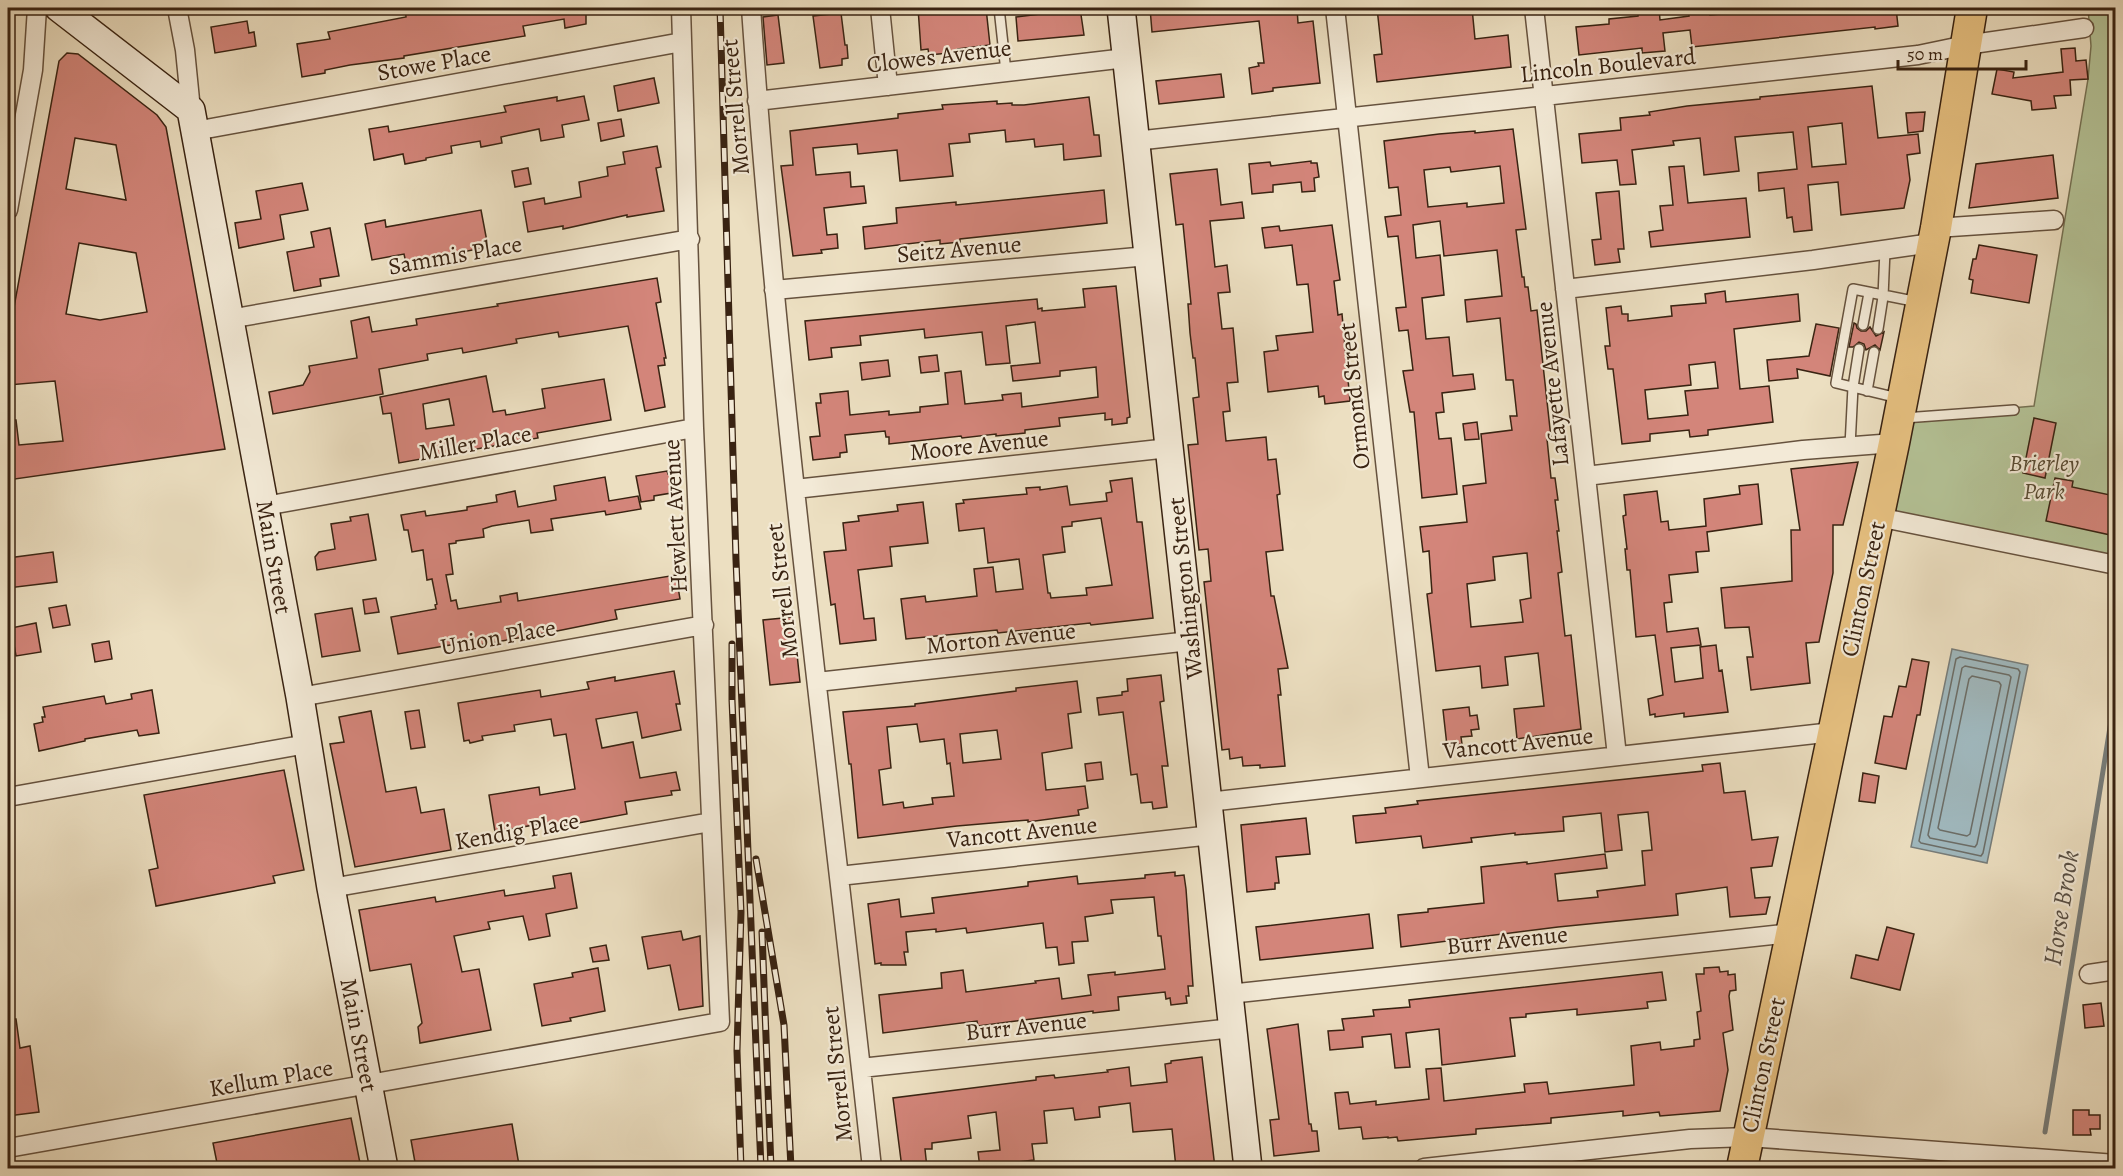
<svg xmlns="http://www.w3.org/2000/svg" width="2123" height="1176" viewBox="0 0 2123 1176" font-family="Alegreya,serif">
  <rect width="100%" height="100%" fill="#ecdfc1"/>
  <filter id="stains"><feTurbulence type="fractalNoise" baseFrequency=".00333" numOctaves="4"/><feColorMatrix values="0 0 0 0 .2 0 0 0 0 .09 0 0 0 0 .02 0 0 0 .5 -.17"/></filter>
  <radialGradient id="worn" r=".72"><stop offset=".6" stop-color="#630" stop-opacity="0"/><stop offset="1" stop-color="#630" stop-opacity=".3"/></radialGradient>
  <path fill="#b4c296" stroke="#767254" stroke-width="1.5" d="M2088,8h27v557l-237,-48 20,-99 136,-12 54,-327 3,-33z"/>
  <path fill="#a0b9bf" stroke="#777d7a" stroke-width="1.5" d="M1952,649l76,16 -41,198 -76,-16z"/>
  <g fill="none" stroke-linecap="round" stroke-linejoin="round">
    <path stroke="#6c6e68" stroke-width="1.5" d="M1960,657l58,12 2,3 -37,181 -2,3 -60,-13 -2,-2 37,-182z
      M1965,666l44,9 2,2 -34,167 -2,3 -45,-9 -2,-3 34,-167z
      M1972,676l27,6 2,3 -31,149 -3,2 -27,-6 -2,-2 31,-149z"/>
    <path stroke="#777d7a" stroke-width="5" d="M2045,1132l71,-442"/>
  </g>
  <path fill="#d3857a" stroke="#392312" stroke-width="1.5" fill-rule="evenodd" d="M405,8h52v4h3v2l44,-6h82v16l-21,4 -1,-9 -41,7 2,10 -121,20v2l-54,7 -25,5v3l-23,4 -5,-33 33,-5 -2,-7 78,-15z
    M918,8h68l4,37 -32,4 1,3 -30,3 -1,-6 -7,1z
    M1056,8h24l4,27 -66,6 -2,-24 40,-5z
    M1150,8h147l1,15 15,-2 7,62 -47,5v3l-21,3 -3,-26 10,-2 -1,-3h6l-5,-42 -107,11z
    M1377,8h14l3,3 35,-3h43l3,31 33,-4 3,32 -134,15 -3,-27 8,-1z
    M1656,8h3l1,12 29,-4 -1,-6 21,-2 1,7 85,-7h101l2,18 -23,3v-2l-183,20 -2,-17 -27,3 2,18 -23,2v-5l-63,7 -3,-28 33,-3v-5l29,-3v-7z
    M841,13l4,32h2l1,13 -6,1v6l-22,3 -7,-52z
    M778,15l6,48 -17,2 -4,-48z
    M247,21l2,12 5,-1 2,14 -41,7 -4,-26z
    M2075,48l1,13 10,-1 2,19 -18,1 1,15 -17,1 2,12 -24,2 -1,-9 -39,-7 5,-25 17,3 -1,6 50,-6 -2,-23z
    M67,53l11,1 79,61 9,12 59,322 -217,31v-60h8l3,25 44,-4 -8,-60 -47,4v-45l51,-279zM75,138l41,7 10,55 -60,-11zM79,243l57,10 11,59 -47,8 -34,-6z
    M1221,74l3,23 -65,7 -3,-23z
    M654,78l5,25 -41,8 -4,-25z
    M1872,86l6,52 40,-4 2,19 -13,2 3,25 -6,28 -63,7 -3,-33 -30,3 4,45 -18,2 -2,-15 -5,1 -3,-30 -25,3 -1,-18 39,-4 -4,-37 -58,5 4,34 -35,4 -4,-37 -27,3 1,4 -42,5 4,34 -16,1 -3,-25 -35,3 -3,-29 42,-4 -1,-12 30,-3 -1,-3 38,-6 73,-7v-2zM1842,123l4,41 -34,3 -4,-40z
    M584,96l5,24 -27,5 2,12 -23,4 -2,-12 -38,8 1,6 -21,4 -1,-6 -29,5 1,7 -26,5v2l-21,4 -2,-10 -29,6 -5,-31 19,-3 1,6 117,-20 -2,-6 53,-9v4z
    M1089,97l5,38h5l2,21 -37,4 -1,-16 -28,3 -1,-8 -28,3 -1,-12 -36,4 1,8 -21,2 4,32 -53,5 -3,-31 -39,4 -1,-10 -44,4 3,27 34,-3 1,15 13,-1 2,17 -42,5 3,27 10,-1 1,14 -17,2 1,3 -29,3 -12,-90 12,-1 -3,-34 108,-13v-4l45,-5 -1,-4 55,-4v3l15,-1v2h12z
    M1925,112l-2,19 -15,2 -2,-20z
    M621,119l3,17 -23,5 -3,-18z
    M1513,129l13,100 -10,1 6,47h2l1,10h3l3,24 6,-1 14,128 -4,1 4,39h4l3,22h-3l4,31h-2l5,41 -4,1 7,63 6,-1 10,94 -64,10 -3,-30 30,-3 -6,-53 -33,4 3,28 -26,3 -2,-22 -44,5 -9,-77 5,-1 -3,-42 -6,1 -3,-25 47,-5 -4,-36 23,-3 -5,-49 31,-4 -2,-14h7l-4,-36h-7l-6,-62 -33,4 -2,-22 37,-4 -5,-46 -53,6 -4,-35 -27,4 3,33 24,-3 4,40 -22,3 4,41 23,-2 4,39 20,-2 2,15 -33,4 2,19 -8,1 3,26 12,-1 6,56 -35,4 -8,-86h-4l-7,-41 10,-1 -5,-40 -9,1 -3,-23 10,-1 -8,-71 -10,1 -3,-20 16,-2 -3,-28 -9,1 -5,-47 55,-7 36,-3v2zM1500,166l4,37 -37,4v-4l-39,4 -4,-37 26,-3 1,5zM1527,553l4,45 -11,2 3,22 -52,5 -4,-43 28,-4 -2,-23z
    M657,146l4,21 -5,1 8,43 -37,6v-2l-64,14v-3l-35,6 -5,-30 21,-4 1,6 36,-7 -2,-15 29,-6 -1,-9 18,-3 -2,-12z
    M2053,155l5,43 -89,10 7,-44z
    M1311,161v2h6l2,14 -5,1 1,13 -13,1 -1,-10 -28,3v7l-21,2 -3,-30 21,-2 1,4z
    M1684,166l4,37 58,-5 4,39 -99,10 -2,-15 14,-2 -3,-24 13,-1 -4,-38z
    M528,168l3,16 -16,3 -3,-16z
    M1217,169l4,36 21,-3 2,16 -34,3 5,46 12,-2 3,27 -12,1 4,36 11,-1 5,54 -11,1 3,28 -7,1 3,29 40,-4 2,23 8,-1 4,35 -3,1 6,55 -17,2 5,44h3l14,72 -10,1 3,26h-3l7,71 -25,2v-3l-17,1 -1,-9 -12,2 -1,-10 -7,1 -18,-168 7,-1 -3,-32 -9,1 -11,-105 10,-1 -5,-46 6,-1 -4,-39h-2l-3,-25 -2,-29h3l-8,-80 -7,1 -6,-51z
    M302,183l6,27 -28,5 4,24 -45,9 -4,-25 26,-4 -5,-28z
    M1104,190l3,33 -147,16v3l-20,2v-4l-75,9 -2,-22 34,-4 -1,-15 60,-6v3z
    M1619,191l5,58h-6l2,13 -25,3 -3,-25 9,-1 -5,-46z
    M481,210l7,37 -82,16 -2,-9 -32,6 -7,-36 20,-4 1,7z
    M1332,225l8,55 -6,1 4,34 4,-1 8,87 -25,3 -1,-8 -5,1 -1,-11 -50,6 -4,-40 14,-2 -2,-14 37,-4 -5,-48 -11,1 -5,-40 -27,3 -3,-20 17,-2 1,5z
    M330,228l9,48 -19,3 1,7 -27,5 -7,-39 27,-5 -3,-15z
    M1979,245l58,10 -8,48 -58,-10 2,-13 -4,-1 4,-20h3z
    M657,278l4,24 -5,1 10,55h-2l1,7 -7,1 7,41 -20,4 -17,-85 -69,11 -1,-5 -42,7 1,4 -54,10 -1,-5 -35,6 1,6 -49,9 4,25 -110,20 -4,-22 34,-7 7,-13 -1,-6 48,-8 -6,-37 18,-4 3,15 45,-7 -1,-6 82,-13 -1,-2z
    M1116,286l14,131 -3,1v5l-15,2v-6l-7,1v-7l-46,5 1,8 -35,4v3l-29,3v-2l-34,4 -1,-2 -72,8v-7h-3l-1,-6 -40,4 2,17 -7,1v4l-27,3 -3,-23 10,-1 -4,-33h5l-1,-9 28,-3 2,24 39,-4v4l31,-3v-5l28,-3 -3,-31 16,-2 4,33 38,-4 -1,-5 19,-2 1,14 76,-10 -2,-30 -36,4v5l-47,5 -2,-15 29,-3 -5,-41 -29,4 4,37 -24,2 -4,-33 -57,6 -1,-9 -64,7 1,9 -30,3 1,9 -23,3 -4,-39 232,-22 1,10 4,-1v3l43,-4 -2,-18z
    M1725,291l1,11 72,-8 2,27 -66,8 6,60 29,-3 4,36 -65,8v5l-18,2 -1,-7 -39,4v7l-28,3 -9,-75h-5l-3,-23h5l-4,-38 15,-2 1,8h6v7l44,-5 -1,-10 35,-3 -1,-9zM1715,362l3,26 -33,3 3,24 -40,4 -3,-29 46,-5 -2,-20z
    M1854,323l2,1 1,4 4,3h5l4,-4 6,9 8,-4 -4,18 -5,-5 -9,5 -2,-6 -5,-2 -6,5h-4z
    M1816,324l23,4 -9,48 -33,-7 1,9 -29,3 -2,-21 42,-4z
    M937,355l2,16 -18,2 -2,-16z
    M888,360l2,16 -28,4 -2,-17z
    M486,376l7,36 12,-2 1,5 39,-7 -3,-19 62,-10 7,41 -74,13 1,5 -139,25 -8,-50 -8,1 -3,-17zM449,399l5,26 -28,4 -3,-25z
    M2034,418l22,5 -11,55 -22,-5z
    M1477,422l2,17 -14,1 -2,-16z
    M1858,462l-15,63h-10v48l-14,69 -13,1 4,40 -59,7 -4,-33h6l-4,-30 -24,1 -4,-40 71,-7 -1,-51h9l-9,-61z
    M667,471l1,3 6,-1 3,17 -6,1v2l-17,3v4l-13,2 -5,-26z
    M605,477l4,24 29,-5 3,13 -35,6 -1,-4 -54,8 2,11 -22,3 -2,-13 -37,6 -9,3 1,8 -28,4v2l-7,1 4,30 -7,1 5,26 5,-1 2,9 43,-7 -1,-6 17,-3 1,8 158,-26 4,24 -65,11 2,9 -60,12 -83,15v-5l-76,13 -7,-37 45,-8 -1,-4 2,-1 -5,-25 -5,1 -4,-30 -11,2 -4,-22h-4l-3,-15 24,-4 1,5 41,-6v-3l30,-5 -1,-7 19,-4 3,16 38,-7 -2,-14z
    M1132,478l5,44h5l11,96 -62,7 -1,-2 -92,10 -1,-3 -91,9 -5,-40 24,-3 1,6 51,-6 -3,-27 19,-2 3,25 27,-3 -4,-30 -31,4 -4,-35 -25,3 -3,-27 8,-1 -1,-3 64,-6 -1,-6 14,-1v3l27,-4 3,19 37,-4 -1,-8 6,-1 -2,-11zM1101,518l11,67 -26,3 1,7 -36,3 -1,-5h-2l-5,-38 22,-3 -3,-25 10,-1v-4z
    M2055,478l18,3 -1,6 43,9v40l-69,-15z
    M1758,484l4,40 -55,8 2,19 -13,1 2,20 -29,3 3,27 -8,1 3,29 31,-4 3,17 -30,3 4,34 28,-4 -3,-31 16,-2 3,26 3,-1 6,42 -44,5v-4l-29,4v-3l-5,1 -2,-16 15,-4 -8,-60 -19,2 -6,-67h-3l-2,-21h2l-4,-33 3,-1 -2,-20 33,-4 4,31 7,-1 1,9 37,-4 -2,-27 36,-5 -1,-8z
    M923,502l5,41 -38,4 2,19 -34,4 6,49 10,-1 2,22 -36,4 -5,-40 -4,1 -7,-53 22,-2 -3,-27 16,-2 -1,-5 40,-5 -1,-6z
    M368,514l8,46 -59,10 -2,-13 4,-5 16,-3 -4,-25 20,-3 -1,-4z
    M53,552l4,30 -49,6v-30z
    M376,598l3,14 -14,2 -2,-14z
    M66,605l4,20 -17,3 -4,-20z
    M352,608l8,43 -38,6 -7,-43z
    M793,617l7,65 -30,3 -7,-65z
    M36,623l5,29 -25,4 -5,-28z
    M109,641l3,18 -17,3 -3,-18z
    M1912,659l17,3 -9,53h-3l-11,54 -31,-6 9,-47 8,1 7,-31 7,1z
    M674,671l6,33h-4l5,26 -39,8 -5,-26 -41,7 6,29 31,-6 7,36 36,-6 4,18 -9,1 1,4 -47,7 2,12 -76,14 -1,-6 -55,10 -6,-37 50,-8 1,8 35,-6 -9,-55 -12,2 -3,-17 -37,6 1,6 -33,5 1,4 -13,3 -1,-3 -5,1 -6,-38 82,-13 1,7 48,-8 -2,-7 28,-5v4z
    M1161,675l3,26 -4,1 8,64h-6l5,41 -14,2 -1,-7 -11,1 -4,-29 -6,1 -8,-63 -24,3 -2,-17 25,-3v-3l6,-1 -1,-12z
    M1077,681l4,31 -13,2 4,34 -30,5 4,37 39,-4 3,22 -10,2 1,5 -51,7v-2l-71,6 -99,12 -7,-74h-2l-6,-52 72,-6v-2l101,-13v-3zM917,724l3,18 24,-3 3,25 3,-1 4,33 -22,2 1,6 -29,4 -1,-6 -20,3 -4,-35 12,-2 -4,-41zM997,730l4,29 -38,4 -3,-29z
    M152,690l7,43 -20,3 -2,-6 -52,9v2l-46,10 -5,-27 9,-2 -1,-5h3l-2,-10 61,-11 2,8 26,-5 -1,-5z
    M1469,707l1,9 7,-1 2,14 -8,1 1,6 -11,1 1,7 -15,2 -4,-36z
    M419,710l6,37 -14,2 -6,-37z
    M371,711l15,81 30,-5 5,26 23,-4 7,41 -96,17 -25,-123 14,-2 -5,-25z
    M1101,762l2,17 -16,2 -2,-17z
    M1720,763l4,30 21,-2 7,49 26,-3 -6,29 -21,2 4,30 15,-1 -4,17 -36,3 -3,-30 -51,7 2,21 -120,12 -157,20 -3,-32 30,-3v-3l56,-6 -3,-36 46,-5v2l78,-10 2,14 -52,6 3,27 40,-4 -1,-6 48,-6 -3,-34 10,-1 -4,-38 -30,3 4,35 -17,2 -4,-39 -38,4 1,14 -49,4v-2l-44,5 1,4 -49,6 -2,-12 -65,7 -3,-27 33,-3 -1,-5 33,-4 -1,-3 286,-30 -1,-6z
    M284,770l20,100 -31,6 2,7 -119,23 -7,-36 9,-2 -14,-73z
    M1863,773l16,3 -4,27 -16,-2z
    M1306,818l4,36 -34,3 3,26h-4v6l-28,3 -6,-67z
    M1175,872v4l9,-1 2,14 7,97h-5l1,10h-3l1,7 -16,2 -1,-7 -4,1 -1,-7 -47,5 1,13 -26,3v-2l-115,15 -1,-5 -94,12 -4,-38 63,-7 -1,-15 22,-3 3,22 70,-9 -1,-2 24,-3 3,21 29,-4 -3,-20 27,-3v3l50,-6 -4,-33h-3l-4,-39 -43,3 2,13 -28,4 3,24 -16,1 2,21 -15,2 -2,-18 -11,1 -3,-25 -76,10 -1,-5 -30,4v-3l-30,3 2,20h-4l2,13h-25v-2l-6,1 -7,-60 31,-5 2,18 33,-4 -2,-15 96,-12v-4l49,-6 1,8 67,-6v-3z
    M571,873l6,35 -31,6 4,22 -21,4 -6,-24 -35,6 2,7 -36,7 8,36 17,-3 12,61 -71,13 -2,-16 4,-4 -11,-59 -41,7 -11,-61 76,-13 1,5 68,-12 1,6 19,-3 31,-5 -2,-12z
    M1369,914l4,34 -113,12 -4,-33z
    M1887,927l27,7 -14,56 -49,-12 5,-23 22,5z
    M681,931l2,9 17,-4 3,70 -24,4 -9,-45 -22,4 -6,-32z
    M606,945l3,15 -16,2 -3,-14z
    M1719,967l1,5 8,-1v4l7,-1 1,16 -6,1 -1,5 4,34 -10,3 5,37 -8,41 -60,5 -1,-4 -36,4v-5l-72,7v5l-75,6v5l-78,7 -1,-4 -9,1v-1l-25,2 -2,-12 -22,2 -4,-36 13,-1 2,12 26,-3v4l53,-6 -3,-30 15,-1 3,33 81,-9 -1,-8 23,-2 2,12 85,-9 -3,-39 29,-4 1,8 33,-4v-6l6,-1 -3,-27 4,-1 -5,-37h8v-6z
    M598,968l7,43 -35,7 1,3 -29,5 -8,-42 39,-7 -1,-4z
    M1662,972l4,28 -19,2 1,6 -71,7v-6l-51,5v3l-16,1 5,38 -73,9 -3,-36 -33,4 4,34 -15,1 -4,-34 -29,3 1,10 -33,3 -2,-19 16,-1 -2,-11 32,-3 -1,-6 37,-3 -1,-7z
    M2101,1003l3,23 -19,2 -2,-23z
    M8,1019h8l4,29 10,-2 9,66 -31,4z
    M1298,1024l11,100h2l1,7h5l2,20 -45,5 -4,-36 9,-1 -12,-90z
    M1202,1057l13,111h-39l-4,-39 -39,3 -3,-29 -31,4 1,10 -25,3 -2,-12 -29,3 3,32 -15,1 2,16 -23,3v4l-16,1h-15l-2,-16 22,-2 -4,-38 -28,4 3,22 -39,5v6h-7l2,19h-25l-9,-70 143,-18v-3l18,-2 1,3 53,-6 -1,-2 22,-3 2,19 36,-4 -2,-18 6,-1v-2z
    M2073,1110h16v5h11v14h-10l1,6h-18z
    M351,1118l10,50h-143l-5,-25z
    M512,1124l7,41 -23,3h-80l-5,-28z"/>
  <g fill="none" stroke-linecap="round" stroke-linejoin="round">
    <g stroke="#66523e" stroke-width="12">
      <path id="lane" d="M999,8l7,64
        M1863,325l6,-32
        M1878,329l5,-32 2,-47
        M1867,391l7,-39
        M1898,398l-62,-15 17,-94 65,13
        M1904,418l110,-8
        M1850,446l3,-59 6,-38"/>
    </g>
    <g stroke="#66523e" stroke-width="21">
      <path id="street" d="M177,8l8,42 6,60
        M751,8c27,388 79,774 121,1160
        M880,8l8,78
        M1335,8l85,770
        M1534,8l83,748
        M757,101l369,-43
        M195,131l487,-89
        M1135,141l783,-86 48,-10 118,-17
        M8,210l25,-140 4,-62
        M1936,228l118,-8
        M1565,289l248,-29 119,-17
        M774,290l374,-34
        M229,319l461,-80
        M1586,476l217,-26 91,-7
        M795,489l374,-41
        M265,506l429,-78
        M1878,517l238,48
        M817,682l373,-41
        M300,697l404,-72
        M8,797l299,-53
        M1208,802l625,-70
        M839,876l373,-41
        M331,888l380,-66
        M2089,974l27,-4
        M1229,994l562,-61
        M861,1068l372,-40
        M8,1148l712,-126 -26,-594 -13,-420
        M1424,1168l266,-29 58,-2 368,27"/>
    </g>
    <g stroke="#392312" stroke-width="30">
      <path id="secondary" d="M59,8l132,102 109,587 31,191 53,280
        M1121,8l127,1160"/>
    </g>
    <g stroke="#392312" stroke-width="33">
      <path id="primary" d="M1742,1168l152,-725 42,-215 36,-220"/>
    </g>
    <use href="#lane" stroke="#f3ead7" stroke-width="9"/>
    <use href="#street" stroke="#f3ead7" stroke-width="18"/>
    <use href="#secondary" stroke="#f3ead7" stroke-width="27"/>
    <use href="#primary" stroke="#e6c080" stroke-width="30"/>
    <g stroke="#392312" stroke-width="7">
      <path id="rail" d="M720,8l16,552 25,608
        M732,644v56l9,212 -4,139 4,117
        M756,859l28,166 7,143
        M762,932l9,236"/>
    </g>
    <use href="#rail" stroke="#f3ead7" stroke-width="4.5" stroke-dasharray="14" stroke-linecap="butt"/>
  </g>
  <g text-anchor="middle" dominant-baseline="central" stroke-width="4.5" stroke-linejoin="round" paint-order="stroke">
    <g font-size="24" fill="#392312" stroke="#f3ead7">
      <text transform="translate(939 56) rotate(-7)">Clowes Avenue</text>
      <text transform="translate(434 63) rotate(-10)">Stowe Place</text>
      <text transform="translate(1608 65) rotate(-6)">Lincoln Boulevard</text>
      <text transform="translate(735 107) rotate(-95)">Morrell Street</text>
      <text transform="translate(959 249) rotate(-5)">Seitz Avenue</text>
      <text transform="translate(455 255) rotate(-10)">Sammis Place</text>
      <text transform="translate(1552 384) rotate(-96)">Lafayette Avenue</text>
      <text transform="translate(1354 396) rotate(-96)">Ormond Street</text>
      <text transform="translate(475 443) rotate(-10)">Miller Place</text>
      <text transform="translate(979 445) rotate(-6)">Moore Avenue</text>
      <text transform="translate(675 516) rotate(-93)">Hewlett Avenue</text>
      <text transform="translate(274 557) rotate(80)">Main Street</text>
      <text transform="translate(1185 588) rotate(-96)">Washington Street</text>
      <text transform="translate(1863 589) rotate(-78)">Clinton Street</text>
      <text transform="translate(782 591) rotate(-97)">Morrell Street</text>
      <text transform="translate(498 637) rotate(-10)">Union Place</text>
      <text transform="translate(1001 638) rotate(-6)">Morton Avenue</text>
      <text transform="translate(1518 743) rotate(-6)">Vancott Avenue</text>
      <text transform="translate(517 831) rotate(-10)">Kendig Place</text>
      <text transform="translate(1022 832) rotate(-6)">Vancott Avenue</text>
      <text transform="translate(1507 940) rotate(-6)">Burr Avenue</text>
      <text transform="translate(1026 1026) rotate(-6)">Burr Avenue</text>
      <text transform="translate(359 1035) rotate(79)">Main Street</text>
      <text transform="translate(1763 1065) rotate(-78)">Clinton Street</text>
      <text transform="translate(837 1074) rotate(-96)">Morrell Street</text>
      <text transform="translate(271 1078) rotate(-10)">Kellum Place</text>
    </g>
    <g font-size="24" font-style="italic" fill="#584b33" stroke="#f3ead7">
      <text x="2044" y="463">Brierley<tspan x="2044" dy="28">Park</tspan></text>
    </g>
    <g font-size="26" font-style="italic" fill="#585046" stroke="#f3ead7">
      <text transform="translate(2061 908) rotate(-81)">Horse Brook</text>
    </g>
  </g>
  <rect width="2123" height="1176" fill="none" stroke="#ecdfc1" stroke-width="30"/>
  <rect x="9" y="9" width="2105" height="1158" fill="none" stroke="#392312" stroke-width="3"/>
  <rect x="15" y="15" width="2093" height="1146" fill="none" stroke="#392312" stroke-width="1.5"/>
  <path d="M1898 60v9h128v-9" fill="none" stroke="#392312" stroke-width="3"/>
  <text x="1907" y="60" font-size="18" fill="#392312" stroke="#f3ead7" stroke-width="4.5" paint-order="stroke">50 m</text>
  <rect width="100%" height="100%" filter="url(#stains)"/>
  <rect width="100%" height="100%" fill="url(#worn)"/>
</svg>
